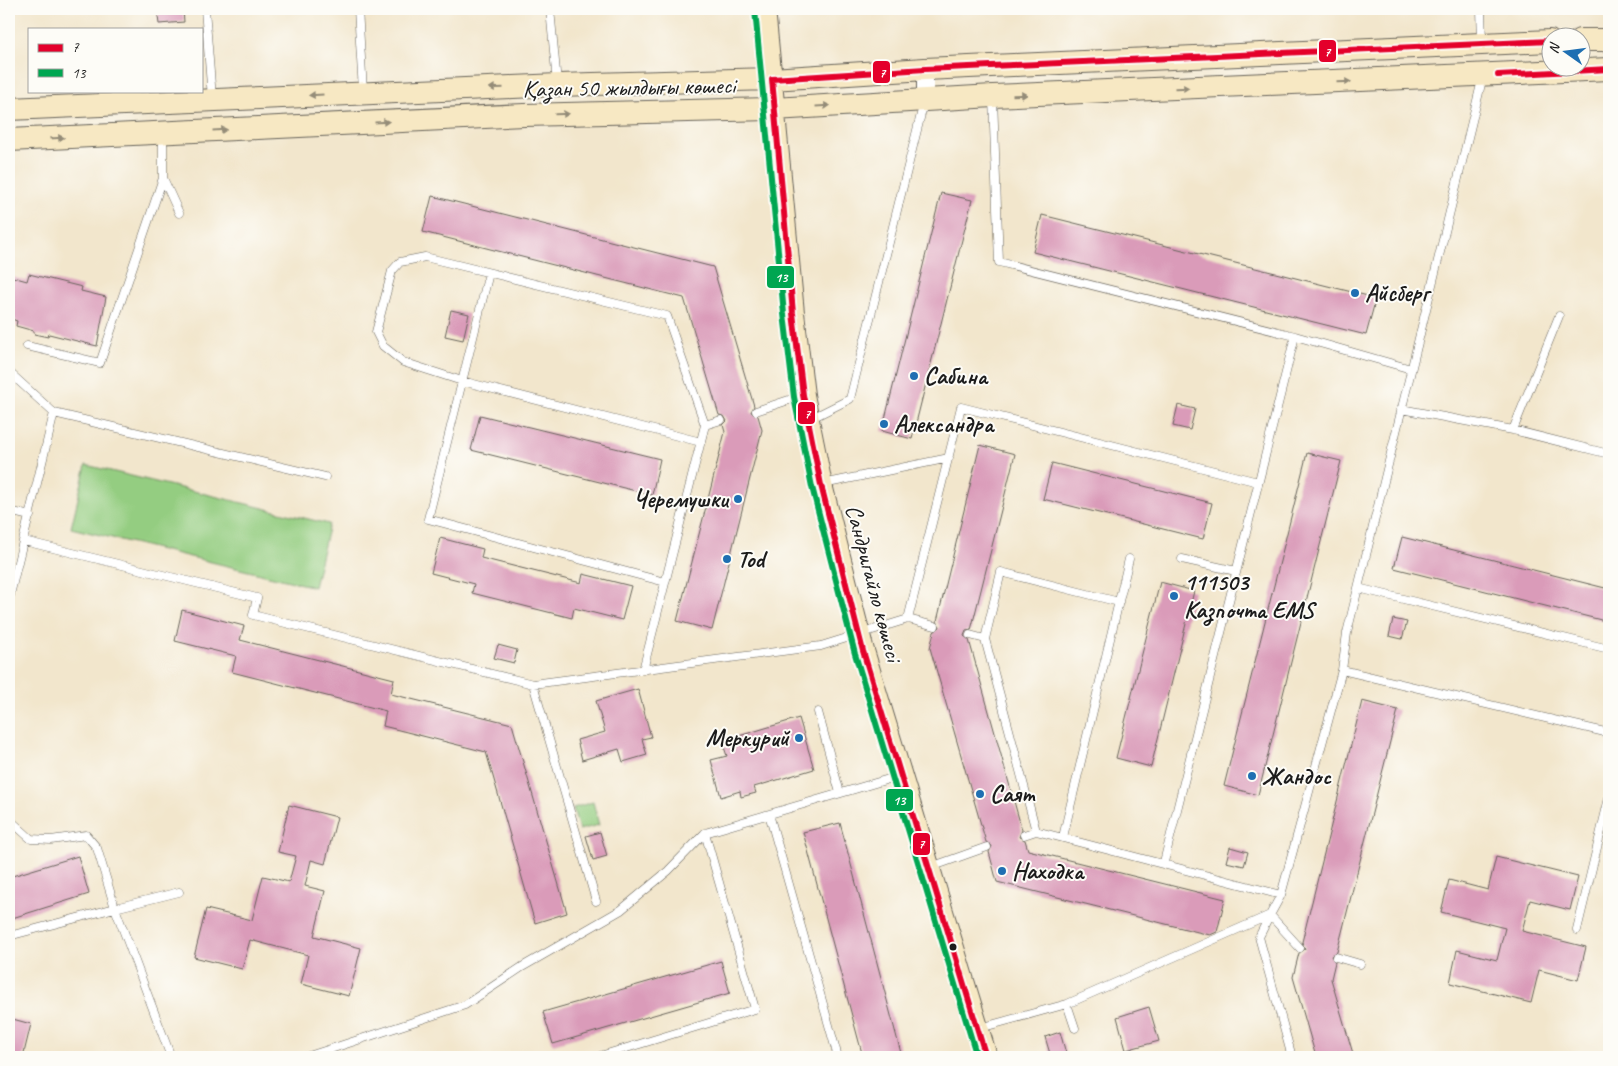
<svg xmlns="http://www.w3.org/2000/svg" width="1618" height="1066" viewBox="0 0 1618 1066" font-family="Caveat,sans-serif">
  <rect width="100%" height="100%" fill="#fdfcf7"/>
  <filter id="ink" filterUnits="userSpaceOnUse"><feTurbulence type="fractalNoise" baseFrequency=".02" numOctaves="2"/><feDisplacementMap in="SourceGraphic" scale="10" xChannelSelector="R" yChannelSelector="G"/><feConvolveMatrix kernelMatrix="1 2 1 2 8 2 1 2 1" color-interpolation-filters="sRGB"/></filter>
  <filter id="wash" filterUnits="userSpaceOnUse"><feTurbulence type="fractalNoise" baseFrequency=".0096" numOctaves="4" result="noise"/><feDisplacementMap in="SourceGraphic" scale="20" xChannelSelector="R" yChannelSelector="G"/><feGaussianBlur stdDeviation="1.12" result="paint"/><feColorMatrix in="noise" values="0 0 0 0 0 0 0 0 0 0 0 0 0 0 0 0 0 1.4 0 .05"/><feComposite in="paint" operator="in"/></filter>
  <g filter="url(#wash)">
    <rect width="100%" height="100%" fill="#f2e6cc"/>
    <path fill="#94cd81" stroke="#58744e" d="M86,465l243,59 -15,63 -243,-59z
      M593,802l6,23 -20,5 -6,-22z"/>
    <g id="blocks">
      <path fill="#da9bb9" d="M157,9h26l1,13 -25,2z
        M941,193l31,7 -60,239 -30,-8z
        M432,196l281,71 41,139 -3,6 7,4 4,14 -50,200 -35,-9 48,-189 -2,-7 4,-4 -3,-5 -5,-1 -35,-117 -261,-66z
        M1042,215l334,83 -10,37 -333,-83z
        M29,274l53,13 -1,4 25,6 -9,49 -48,-12 -1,3 -14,-3v-3l-18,-5 1,-5 -8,-3v-42l18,5z
        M451,310l18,4 -6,26 -18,-4z
        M1178,405l17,4 -5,21 -17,-4z
        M480,415l180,44 -8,36 -181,-45z
        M980,445l35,9 -44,176 -5,1 -2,5 5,4 53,190 -3,7 6,3 3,10 197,49 -8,33 -7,3 -213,-53 -8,-30 3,-6 -6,-4 -56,-194 4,-16 6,-5 -3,-6z
        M1307,453l34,8 -83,334 -34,-9z
        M1052,463l160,40 -9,36 -160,-40z
        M1402,537l207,52v33l-215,-54z
        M440,538l43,11 -2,9 100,25 2,-9 48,12 -9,34 -48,-12 -2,10 -100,-25 2,-9 -43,-11z
        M1160,582l34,9 -43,176 -35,-9z
        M182,610l62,16 -4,14 154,39 -3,15 121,30 55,189 -32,10 -49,-171 -103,-26 3,-15 -154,-39 4,-16 -61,-15z
        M1393,619l14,3 -5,17 -13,-3z
        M498,645l19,5 -3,13 -20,-5z
        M638,689l13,48 -9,2 5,16 -24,7 -4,-13 -37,11 -5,-20 28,-8 -9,-31z
        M1362,701l36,9 -61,242 -6,4 4,6 -4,17 23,78h-38l-23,-80 6,-24 6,-4 -3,-7z
        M799,718l15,51 -60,18 2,6 -15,4 -1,-6 -19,6 -10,-37 16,-4 -5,-15z
        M289,805l48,12 -12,47 -14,-4 -6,26 20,5 -11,45 47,12 -12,48 -48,-12 7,-29 -58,-15 -8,29 -48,-12 12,-48 46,11 11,-44 26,6 7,-26 -18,-4z
        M840,823l62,234h-39l-60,-225z
        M600,832l7,24 -14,4 -7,-24z
        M1230,847l18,5 -4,14 -18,-4z
        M78,856l11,38 -80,25v-42z
        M1496,857l82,20 -8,33 -40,-10 -8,31 64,16 -8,33 -39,-10 -8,33 -81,-20 7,-33 40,10 8,-32 -64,-16 8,-32 39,10z
        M721,961l9,32 -177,51 -10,-32z
        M1149,1007l10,34 -33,9 -9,-33z
        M9,1018l22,6 -8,33h-14z
        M1060,1032l7,25h-16l-6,-20z"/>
    </g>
  </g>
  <g filter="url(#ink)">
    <use href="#blocks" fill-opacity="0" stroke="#67635a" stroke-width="1"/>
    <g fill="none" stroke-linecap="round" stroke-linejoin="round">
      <g stroke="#67635a" stroke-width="9">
        <path id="lane" d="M205,9l7,89
          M358,9l5,82
          M550,9l7,74
          M1481,9l1,33
          M993,98l6,164 296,74 116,33
          M163,178l16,35
          M489,273l-61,246 237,63
          M27,346l73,17 63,-185v-45
          M9,372l45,41 -45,186
          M1401,409l112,21 96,24
          M756,411l45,-15
          M54,413l271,64
          M810,419l40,-20 74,-297
          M705,425l16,-5
          M1513,430l46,-114
          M823,484l126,-26
          M9,511l21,5
          M24,541l233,57 -4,17 280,69 288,-38 87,-27 53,-212 297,75
          M1182,559l54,12
          M1358,588l251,61
          M908,619l27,7
          M970,635l15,4
          M643,670l62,-245 -38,-109 -242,-59 -25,5 -8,9 -16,61 7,14 20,16 59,19 239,61
          M1342,670l267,63
          M533,684l63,217
          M818,712l22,81
          M769,814l69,243
          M9,819l22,20 20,1 35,-5 11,13 18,60 -106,28
          M1036,831l-51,-192 16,-67 118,30
          M1024,835l12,-4 245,64
          M1063,837l66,-278
          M1164,862l131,-526
          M931,867l56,-20
          M1577,930l32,-132
          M1336,957l24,7
          M1067,1004l8,24
          M980,1028l87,-24 203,-89 11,-20 61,-225 5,-37 136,-557
          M171,1057l-56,-149 64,-16
          M306,1057l159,-52 57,-38 99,-57 47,-39 37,-38
          M597,1057l158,-48 -50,-176 194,-57
          M1292,1057l-33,-120 11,-22 30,33"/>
      </g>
      <g stroke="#67635a" stroke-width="18">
        <path id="street" d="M925,69v31"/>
      </g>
      <g stroke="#67635a" stroke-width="24">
        <path id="secondary" d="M764,9l29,304 10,82 18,90 42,166 123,406
          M1580,40h29
          M9,109l549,-24 214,-6 153,-10 625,-28
          M9,140l515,-25 250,-6 219,-13 616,-27"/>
      </g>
      <use href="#lane" stroke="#fff" stroke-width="8"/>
      <use href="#street" stroke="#fff" stroke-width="16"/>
      <use href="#secondary" stroke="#f7e8c3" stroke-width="22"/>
      <g stroke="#fdfcf7" stroke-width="10">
        <path id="bus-1" d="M1498,75l111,-6
          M986,1057l-123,-406 -42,-166 -18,-90 -10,-82 -21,-234 153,-10 625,-28"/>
      </g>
      <g stroke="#fdfcf7" stroke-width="10">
        <path id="bus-2" d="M755,10l29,304 10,83 18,90 43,167 122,403"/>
      </g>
      <use href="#bus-1" stroke="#e4002b" stroke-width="6"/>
      <use href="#bus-2" stroke="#00a651" stroke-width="6"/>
    </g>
    <defs><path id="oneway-solid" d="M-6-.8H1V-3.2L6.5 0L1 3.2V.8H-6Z" transform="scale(1.25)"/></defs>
    <g fill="#948c78">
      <use href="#oneway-solid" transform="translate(1344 82) rotate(-2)"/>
      <use href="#oneway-solid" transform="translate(496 88) rotate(178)"/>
      <use href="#oneway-solid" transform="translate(1182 88) rotate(-2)"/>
      <use href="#oneway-solid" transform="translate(316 95) rotate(177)"/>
      <use href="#oneway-solid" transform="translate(1020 95) rotate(-2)"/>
      <use href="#oneway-solid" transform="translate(823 106) rotate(-4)"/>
      <use href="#oneway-solid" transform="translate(562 114) rotate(-1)"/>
      <use href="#oneway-solid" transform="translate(382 122) rotate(-3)"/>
      <use href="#oneway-solid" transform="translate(220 130) rotate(-3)"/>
      <use href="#oneway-solid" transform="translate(57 138) rotate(-3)"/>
    </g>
  </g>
  <g fill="#1f6fb2" stroke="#fdfcf7" stroke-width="2">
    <circle cx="1355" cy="293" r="5"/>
    <circle cx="914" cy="376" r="5"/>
    <circle cx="884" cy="424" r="5"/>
    <circle cx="738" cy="499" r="5"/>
    <circle cx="727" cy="559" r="5"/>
    <circle cx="1174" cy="596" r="5"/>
    <circle cx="799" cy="738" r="5"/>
    <circle cx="1252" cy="776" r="5"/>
    <circle cx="980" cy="794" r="5"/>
    <circle cx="1002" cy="871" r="5"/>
  </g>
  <circle fill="#1c1c1c" stroke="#fdfcf7" stroke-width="2" cx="953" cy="947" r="4.5"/>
  <g text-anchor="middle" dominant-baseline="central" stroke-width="4" stroke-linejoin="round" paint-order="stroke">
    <g font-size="24" fill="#1c1c1c" stroke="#fdfcf7">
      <text transform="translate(629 87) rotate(-1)">Қазан 50 жылдығы көшесі</text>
      <text transform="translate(874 583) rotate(75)">Сандригайло көшесі</text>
    </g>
    <g font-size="24" font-weight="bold" fill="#1c1c1c" stroke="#fdfcf7" text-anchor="start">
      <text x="1365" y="293">Айсберг</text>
      <text x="924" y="376">Сабина</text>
      <text x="894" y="424">Александра</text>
      <text x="728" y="499" text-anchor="end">Черемушки</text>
      <text x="737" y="559">Tod</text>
      <text x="1184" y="582">111503<tspan x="1184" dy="28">Казпочта EMS</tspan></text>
      <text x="789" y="738" text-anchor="end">Меркурий</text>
      <text x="1262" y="776">Жандос</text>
      <text x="990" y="794">Саят</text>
      <text x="1012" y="871">Находка</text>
    </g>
  </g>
  <g stroke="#fdfcf7" stroke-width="2">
    <rect x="1318" y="39" width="19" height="24" rx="5" fill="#e4002b"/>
    <rect x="872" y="60" width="19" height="24" rx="5" fill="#e4002b"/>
    <rect x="766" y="265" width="29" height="24" rx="5" fill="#00a651"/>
    <rect x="797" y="401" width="19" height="24" rx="5" fill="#e4002b"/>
    <rect x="885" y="788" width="29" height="24" rx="5" fill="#00a651"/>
    <rect x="912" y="832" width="19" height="24" rx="5" fill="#e4002b"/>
  </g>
  <g font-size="14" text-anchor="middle" font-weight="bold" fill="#fff">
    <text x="1327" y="56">7</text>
    <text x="882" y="77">7</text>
    <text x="781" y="282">13</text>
    <text x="807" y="418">7</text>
    <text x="899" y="805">13</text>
    <text x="921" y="848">7</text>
  </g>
  <rect width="1618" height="1066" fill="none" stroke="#fdfcf7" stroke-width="30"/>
  <rect x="28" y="28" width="175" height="65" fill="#fdfcf7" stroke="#a3a29f"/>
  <rect x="38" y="44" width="25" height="8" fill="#e4002b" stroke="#a3a29f"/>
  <text x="72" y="52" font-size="15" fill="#1c1c1c">7</text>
  <rect x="38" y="69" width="25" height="8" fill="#00a651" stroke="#a3a29f"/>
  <text x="72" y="78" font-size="15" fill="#1c1c1c">13</text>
  <g transform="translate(1566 52) rotate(284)"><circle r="24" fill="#fdfcf7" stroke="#a3a29f"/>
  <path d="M0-4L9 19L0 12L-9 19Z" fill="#1f6fb2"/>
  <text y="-8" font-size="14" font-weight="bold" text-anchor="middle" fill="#1c1c1c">N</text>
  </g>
</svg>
